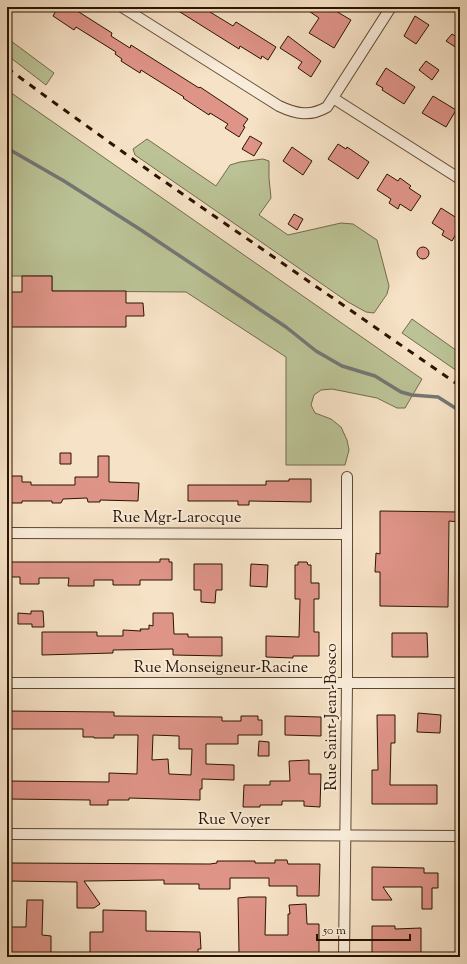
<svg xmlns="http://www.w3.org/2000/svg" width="467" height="964" viewBox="0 0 467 964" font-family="'Sorts Mill Goudy',serif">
  <rect width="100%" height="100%" fill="#f6e2c6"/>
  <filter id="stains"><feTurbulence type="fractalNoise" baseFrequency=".005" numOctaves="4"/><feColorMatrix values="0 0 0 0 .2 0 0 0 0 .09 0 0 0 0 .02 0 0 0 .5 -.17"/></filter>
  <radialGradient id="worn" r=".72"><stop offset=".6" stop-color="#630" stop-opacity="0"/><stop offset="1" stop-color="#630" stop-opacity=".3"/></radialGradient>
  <path fill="#bbc396" stroke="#736b4c" d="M7,38l47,35 -8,12 -39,-30z
    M7,90l415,289 -17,29h-8l-20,-10 -45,-9 -11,1 -7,5 -3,10 4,8 16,6 10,8 6,13 2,10 -4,15h-59v-108l-100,-65 -134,-1v-15h-44v-39h-1z
    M147,139l69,47 14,-21 10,-3 23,-3 6,2v17l2,20 -12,17 29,20 53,-12 12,1 24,16 12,46 -2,8 -13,19 -8,-1 -18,-10 -213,-147 -2,-6z
    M412,319l48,34v20l-58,-40z"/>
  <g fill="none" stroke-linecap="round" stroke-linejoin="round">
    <path stroke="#737774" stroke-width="3.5" d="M7,146l5,5 52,30 77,49 145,97 30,24 26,15 33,10 26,16 11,3 26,2 22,14"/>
  </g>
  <path fill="#df9488" stroke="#2b1301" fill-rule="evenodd" d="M58,7h13l41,26 -1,3 19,12 1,-3 68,43 1,-1 48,32 -5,7 2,1 -6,10 -14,-9 3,-4 -18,-11 -1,2 -26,-17 1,-1 -43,-27 -1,3 -19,-12 1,-2 -7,-5 1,-2 -40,-25 -2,3 -21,-14z
    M172,7h42l-4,5 23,14 3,-4 40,25 -8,13 -6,-4 -1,3 -21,-13 -1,3z
    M303,7h26l22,13 -17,28 -25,-15 10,-15z
    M415,16l14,9 -13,19 -12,-8z
    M452,34l8,5v11l-14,-9z
    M288,36l33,25 -10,16 -13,-9 4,-6 -22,-14z
    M426,61l13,9 -7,10 -13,-10z
    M386,68l29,19 -11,17 -22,-14 1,-2 -7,-4z
    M433,96l23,14 -10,17 -24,-14z
    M250,136l12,7 -8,13 -12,-7z
    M338,144l8,5 1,-2 22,15 -11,17 -30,-20z
    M292,147l20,14 -9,14 -20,-14z
    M387,174l11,7 2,-3 11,8 -2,2 12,8 -10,15 -11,-7 -2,5 -9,-6 2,-4 -14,-9z
    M441,208l19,12v7l-8,14 -10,-6 2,-4 -12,-8z
    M294,214l9,5 -6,11 -9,-6z
    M417 253a6 6 0 1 1 12 0a6 6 0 1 1-12 0Z
    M22,276h30v15h74v12h17l1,13h-18v11h-116v-35h12z
    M60,453h11v11h-11z
    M98,456h11v26l30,1 -1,18 -38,-1v2h-12l-1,-4 -24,1 -2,4h-9v-2h-30v2h-15v-27h15v6h9v3h44v-8h23z
    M289,479h22v23l-62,-1v4h-11v-4h-50v-16h78v-4h23z
    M380,511l80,1v10l-11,-1 -1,86 -68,-1v-34h-5l1,-19 4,1z
    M160,559h9v3h3v18h-32v5h-27v-5h-19v6h-26l1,-8h-30v6h-19v-7h-11v-15h151z
    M298,562h9l1,3h3v18h8v16h-5v33h5v24h-26v2l-27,-1v-21l33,1 1,-38h-5v-34h3z
    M194,564h28v26h-6l-1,13 -14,-1v-12h-7z
    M251,564l17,1 -1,22 -17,-1z
    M31,611h12l1,16h-12v-3h-14v-11l13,1z
    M153,613h20l1,21h14v3h34v19l-49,-1v-6l-60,1v3l-71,2v-23h55v4h26v-6l18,1 -1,-2h9v-4l4,1z
    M392,633h35l1,24h-36z
    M7,711l107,1v4l108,1v4h19v-5h17v4h4v15h-24v9h-32v20l28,1v15l-32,-1v10h-2v11l-71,-2v2h-21v5h-18v-5l-83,-1v-18l102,1v-9l28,1 1,-39h-24v3h-20v-1h-11v-8h-76zM153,735l26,1v13h13l-1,26 -22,-1 -1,-15 -16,1z
    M418,713l23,2 -1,18 -23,-1z
    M377,715h18v28h-4l-1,42h47v19h-65v-34h6z
    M285,716l36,1v19l-36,-1z
    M259,741l10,1v14h-11z
    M309,760v14h12l-1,33 -16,-1v-5h-22v4h-22v2h-17l1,-22h26v-4h20l-1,-20z
    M275,860h12l1,4h32l-1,32h-22v-10h-28v-8h-39v11h-31v-5h-35v-4l-80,1 16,23 -6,4h-17v-26l-68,-1v-18l201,1 7,-1v-2h38v2h20z
    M372,867l52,1v5h14v15h-6v21h-10v-22h-39l9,13h-20z
    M248,897h18l-1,38h23v-21h2l-1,-9 17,-1 1,20h12v33l-48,-1v-3h-32l-1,-55z
    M27,900h16l-1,35 9,1v18h-44v-25h4v-2h15z
    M103,910l43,1v20l54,1 1,17h-3v7h-62v1h-10v-3l-36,1v-23h13z
    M372,926h23v3l26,-1v26h-30v3h-19z"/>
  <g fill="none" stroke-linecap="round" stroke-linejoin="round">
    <g stroke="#5e4732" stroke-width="12">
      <path id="street" d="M122,7l157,99c17,8 31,11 48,1l64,-100
        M333,98l127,81
        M7,533l340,1
        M7,683h453
        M7,834l453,2
        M344,957l3,-274v-206"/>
    </g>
    <use href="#street" stroke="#f9ecda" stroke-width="10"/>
    <path stroke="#2b1301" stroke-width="3" stroke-dasharray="7 7" stroke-linecap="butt" d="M7,68l45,33 103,74 305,211"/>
  </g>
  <g text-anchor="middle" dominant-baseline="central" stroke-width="4" stroke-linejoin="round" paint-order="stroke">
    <g font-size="16" fill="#2b1301" stroke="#f9ecda">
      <text x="177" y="518">Rue Mgr-Larocque</text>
      <text x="221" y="668">Rue Monseigneur-Racine</text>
      <text transform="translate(332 717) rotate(-90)">Rue Saint-Jean-Bosco</text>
      <text x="234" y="820">Rue Voyer</text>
    </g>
  </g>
  <rect width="467" height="964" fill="none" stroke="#f6e2c6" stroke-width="24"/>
  <rect x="8" y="8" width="451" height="948" fill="none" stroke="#2b1301" stroke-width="2"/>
  <rect x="12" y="12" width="443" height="940" fill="none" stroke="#2b1301"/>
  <path d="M317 934v6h93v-6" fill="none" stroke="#2b1301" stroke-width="2"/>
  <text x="323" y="934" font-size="12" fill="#2b1301" stroke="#f9ecda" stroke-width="3" paint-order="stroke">50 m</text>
  <rect width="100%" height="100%" filter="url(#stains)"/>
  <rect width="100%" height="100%" fill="url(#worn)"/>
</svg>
